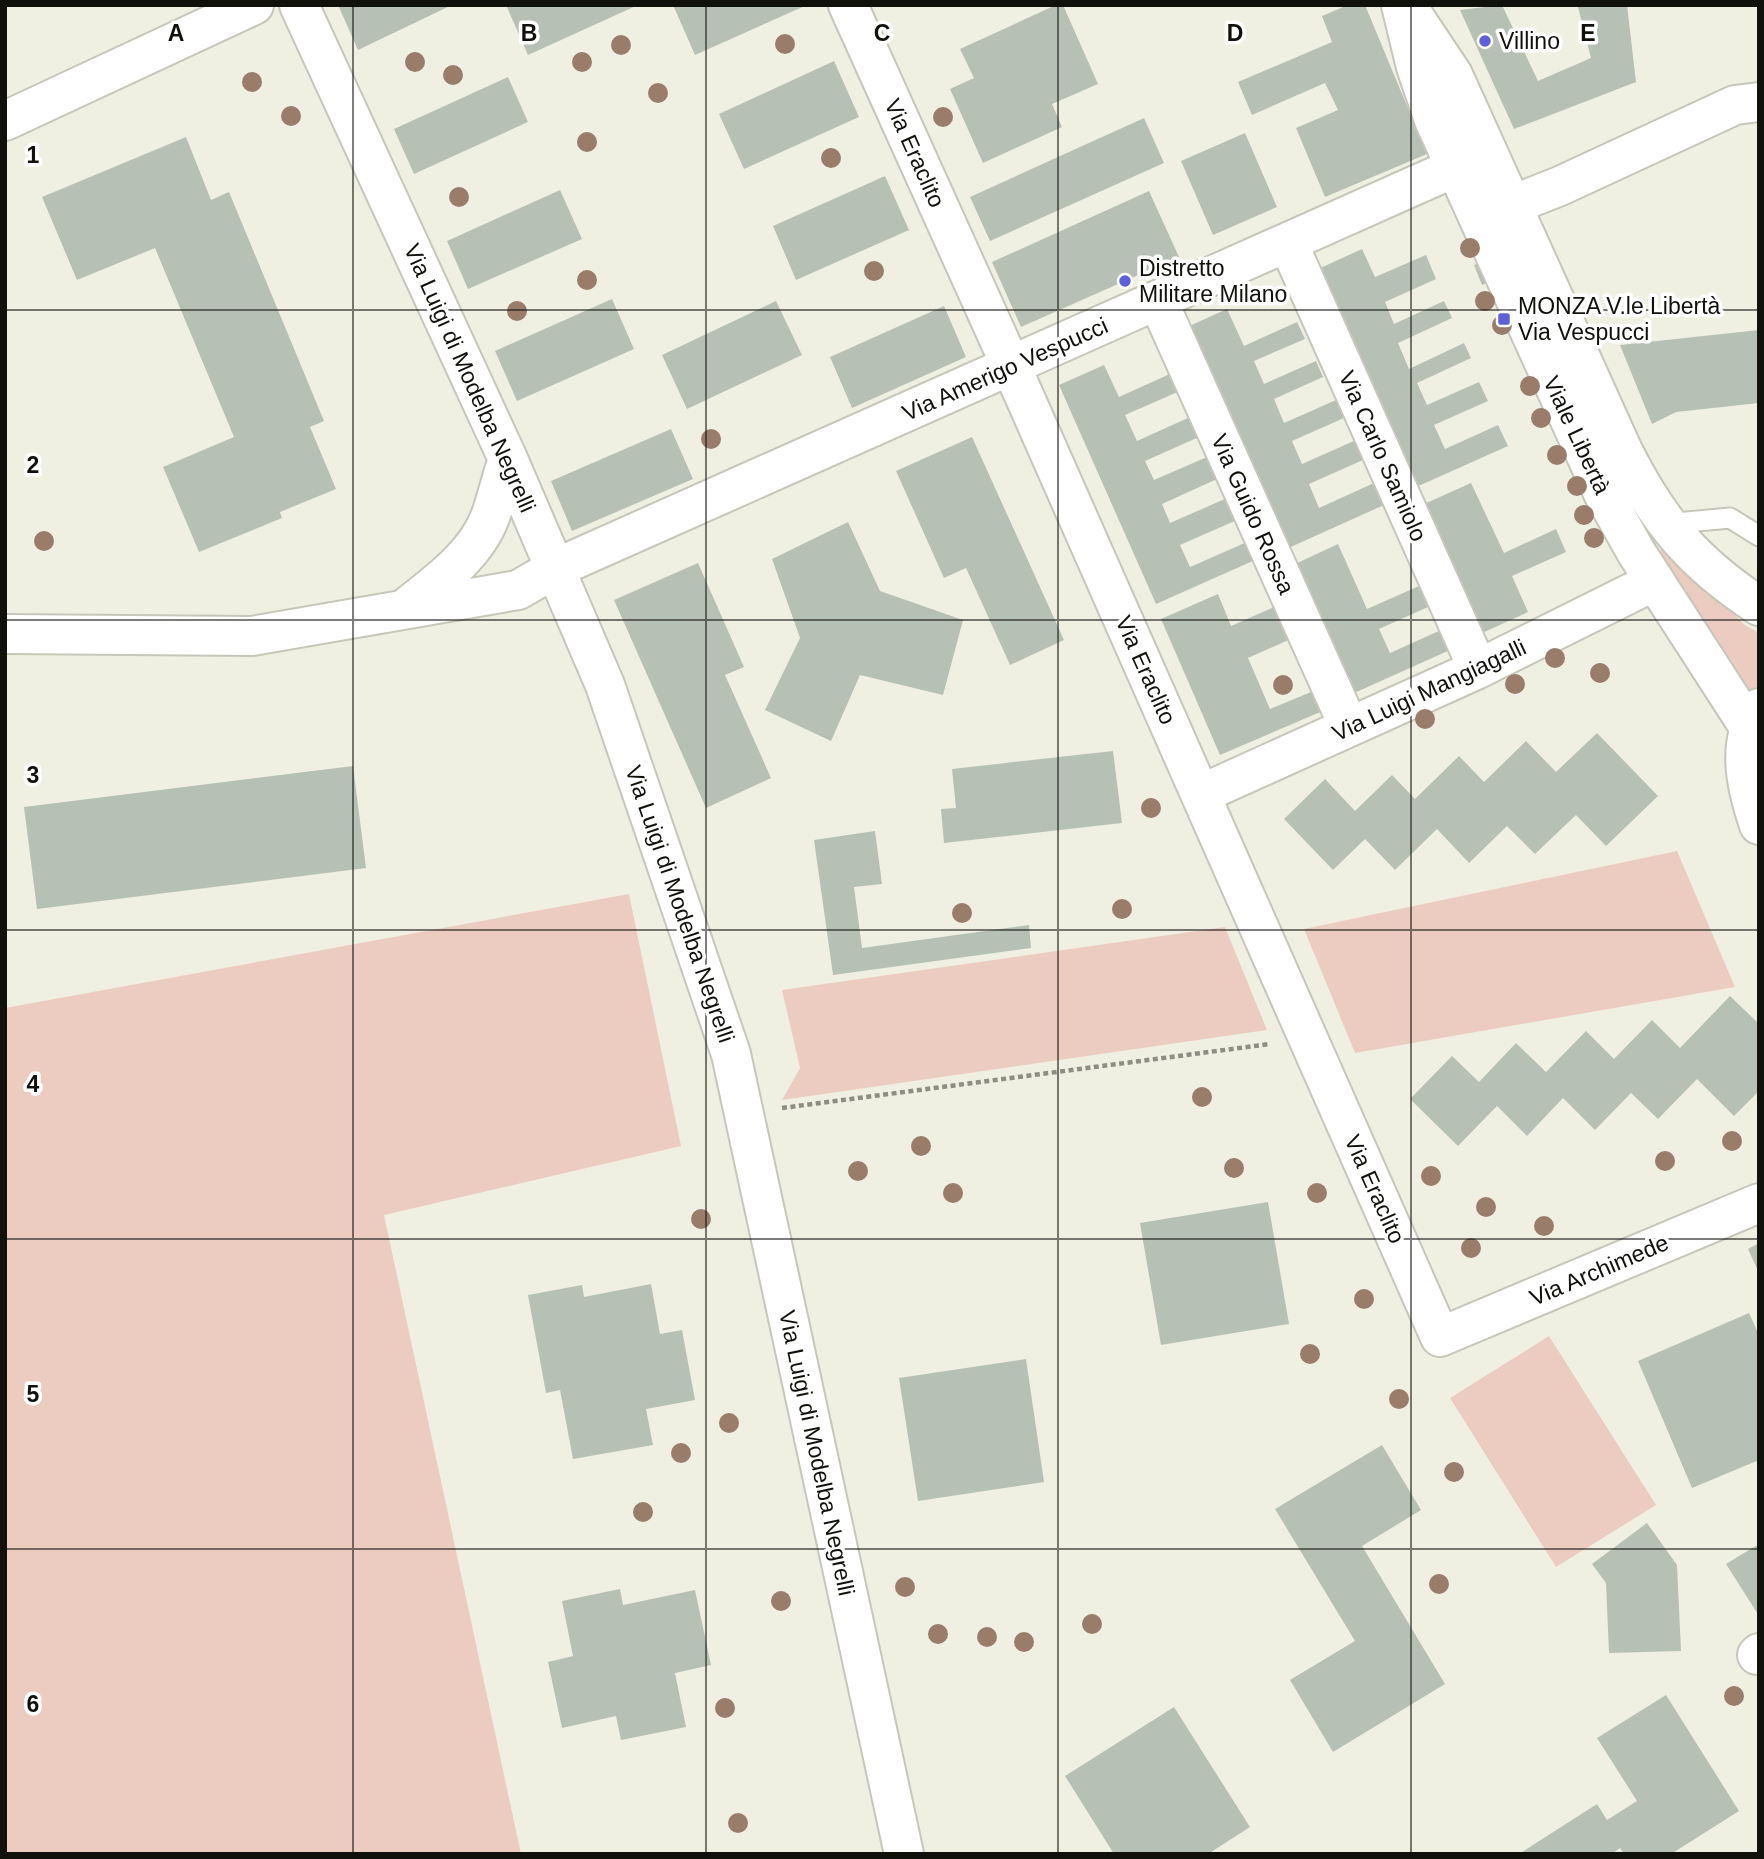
<svg xmlns="http://www.w3.org/2000/svg" width="1764" height="1859" viewBox="0 0 1764 1859" font-family="Helvetica,sans-serif">
  <rect width="100%" height="100%" fill="#f0f0e2"/>
  <path fill="#ecccc1" d="M1665,547l80,78 14,8v51l-11,12 -90,-144z
    M1677,851l58,136 -380,66 -51,-124z
    M629,894l52,252 -297,69 137,639h-516v-846z
    M1225,927l42,103 -485,70 18,-32 -18,-78z
    M1549,1336l107,169 -100,62 -106,-169z"/>
  <path fill="#b7c0b5" d="M338,5h114l-94,45z
    M506,5h132l-110,50z
    M673,5h134l-112,50z
    M1056,5h7l35,79 -46,20 10,23 -79,36 -33,-74 24,-11 -14,-29z
    M1348,5h17l62,149 -102,43 -29,-69 42,-18 -13,-27 -73,32 -14,-33 94,-40 -10,-26z
    M1502,5l36,76 53,-23 -13,-51 49,-2 9,77 -122,47 -54,-119z
    M834,61l25,56 -115,52 -25,-55z
    M508,77l20,45 -114,52 -20,-45z
    M1144,118l20,45 -174,78 -20,-44z
    M1245,133l32,74 -64,28 -32,-74z
    M186,137l25,63 18,-8 95,229 -14,6 26,62 -56,23 2,6 -83,34 -36,-85 71,-30 -79,-189 -78,32 -35,-83z
    M885,176l24,54 -113,50 -23,-54z
    M560,190l22,49 -114,50 -21,-48z
    M1149,191l30,66 -158,70 -29,-65z
    M1362,249l13,28 51,-22 10,24 -51,23 9,22 50,-23 8,17 -54,25 11,26 55,-26 7,15 -54,25 10,22 52,-23 9,19 -54,24 11,24 53,-24 10,21 -94,42 -98,-218z
    M1481,262l8,20 -7,3 -8,-20z
    M612,299l22,50 -117,52 -22,-50z
    M776,301l26,54 -115,54 -25,-54z
    M944,306l22,51 -114,51 -22,-51z
    M1227,309l17,37 53,-24 8,17 -51,22 10,23 52,-23 7,16 -49,22 10,24 52,-23 8,18 -52,23 10,23 52,-23 9,19 -54,24 10,24 55,-25 10,22 -100,45 -99,-222z
    M1759,330v73l-83,9 -24,12 -32,-79z
    M1104,365l15,32 53,-24 8,18 -55,24 12,26 53,-24 9,20 -54,24 9,19 53,-23 10,22 -55,25 8,19 57,-25 10,22 -57,25 10,22 57,-25 8,18 -99,44 -97,-219z
    M671,429l22,50 -121,52 -21,-50z
    M972,437l92,203 -54,25 -44,-97 -22,10 -48,-107z
    M1471,483l33,70 52,-24 10,23 -54,24 16,36 -48,22 -58,-129z
    M848,522l32,69 83,29 -20,75 -83,-20 -29,66 -66,-31 35,-72 -28,-79z
    M1338,544l29,65 52,-23 9,21 -49,22 11,24 51,-23 9,20 -98,44 -57,-130z
    M698,563l46,104 -19,8 46,103 -65,30 -92,-208z
    M1218,594l13,32 48,-21 14,33 -45,20 22,51 46,-19 9,20 -105,45 -59,-136z
    M1597,733l61,63 -52,50 -30,-31 -41,39 -28,-28 -38,37 -32,-34 -42,41 -30,-31 -32,31 -49,-51 41,-40 30,32 37,-36 23,24 44,-43 25,26 42,-41 30,31z
    M1113,751l9,72 -178,20 -3,-34 15,-1 -4,-39z
    M353,766l13,102 -329,41 -13,-102z
    M875,831l7,53 -28,3 8,61 167,-23 2,23 -198,27 -19,-135z
    M1730,996l29,28v67l-25,25 -37,-37 -39,40 -27,-26 -36,37 -32,-32 -36,38 -30,-30 -39,40 -48,-47 42,-43 27,26 37,-39 30,29 40,-41 28,28 38,-39 28,28z
    M1268,1202l21,122 -128,21 -21,-122z
    M1759,1243v30l-11,-24z
    M651,1284l9,50 22,-4 13,70 -49,9 7,36 -80,14 -13,-69 -14,3 -18,-98 54,-10 2,12z
    M1749,1313l10,22v125l-67,28 -54,-127z
    M1026,1359l18,123 -126,19 -19,-123z
    M1382,1445l39,65 -59,36 83,138 -112,68 -43,-72 65,-39 -80,-132z
    M1647,1523l30,42 4,86 -72,2 -3,-70 -14,-19z
    M1759,1544v72l-33,-52z
    M620,1589l3,16 72,-15 16,75 -36,8 11,54 -65,13 -5,-24 -54,12 -14,-66 25,-6 -11,-55z
    M1666,1695l73,116 -68,43h-47l-4,-6 -8,6h-93l78,-50 10,16 30,-19 -40,-63z
    M1174,1707l76,120 -42,27h-94l-49,-78z"/>
  <g fill="none" stroke-linecap="round" stroke-linejoin="round">
    <g stroke="#c6c6b9" stroke-width="23">
      <path id="lane" d="M1665,524l65,-6 29,18"/>
    </g>
    <g stroke="#c6c6b9" stroke-width="42">
      <path id="street" d="M299,5l209,454 97,226 126,369 173,800
        M848,5l163,361 429,971 319,-134
        M5,121l249,-116
        M1512,205l48,-19 175,-81 24,-3
        M1288,243l190,426
        M1158,301l191,426
        M408,606c30,-24 68,-51 82,-89 7,-18 11,-39 18,-58
        M5,634l247,2 266,-46 38,-22 898,-400
        M1201,794l277,-125 177,-88
        M1757,1655l2,-2"/>
    </g>
    <g stroke="#c6c6b9" stroke-width="42">
      <path id="secondary" d="M1401,5l15,62 18,53 169,373 33,59 113,175
        M1413,15l40,60 170,376c35,70 70,112 136,155
        M1759,708c-23,37 -13,79 0,117"/>
    </g>
    <path stroke="#8d8d83" stroke-width="4.5" stroke-dasharray="5 3.5" stroke-linecap="butt" d="M782,1108l488,-64"/>
    <use href="#lane" stroke="#fff" stroke-width="19"/>
    <use href="#street" stroke="#fff" stroke-width="38"/>
    <use href="#secondary" stroke="#fff" stroke-width="38"/>
  </g>
  <g fill="#9a7c6b">
    <circle cx="785" cy="44" r="10"/>
    <circle cx="621" cy="45" r="10"/>
    <circle cx="415" cy="62" r="10"/>
    <circle cx="582" cy="62" r="10"/>
    <circle cx="453" cy="75" r="10"/>
    <circle cx="252" cy="82" r="10"/>
    <circle cx="658" cy="93" r="10"/>
    <circle cx="291" cy="116" r="10"/>
    <circle cx="943" cy="117" r="10"/>
    <circle cx="587" cy="142" r="10"/>
    <circle cx="831" cy="158" r="10"/>
    <circle cx="459" cy="197" r="10"/>
    <circle cx="1470" cy="248" r="10"/>
    <circle cx="874" cy="271" r="10"/>
    <circle cx="587" cy="280" r="10"/>
    <circle cx="1485" cy="301" r="10"/>
    <circle cx="517" cy="311" r="10"/>
    <circle cx="1502" cy="325" r="10"/>
    <circle cx="1530" cy="386" r="10"/>
    <circle cx="1541" cy="418" r="10"/>
    <circle cx="711" cy="439" r="10"/>
    <circle cx="1557" cy="455" r="10"/>
    <circle cx="1577" cy="486" r="10"/>
    <circle cx="1584" cy="515" r="10"/>
    <circle cx="1594" cy="538" r="10"/>
    <circle cx="44" cy="541" r="10"/>
    <circle cx="1555" cy="658" r="10"/>
    <circle cx="1600" cy="673" r="10"/>
    <circle cx="1515" cy="684" r="10"/>
    <circle cx="1283" cy="685" r="10"/>
    <circle cx="1425" cy="719" r="10"/>
    <circle cx="1151" cy="808" r="10"/>
    <circle cx="1122" cy="909" r="10"/>
    <circle cx="962" cy="913" r="10"/>
    <circle cx="1202" cy="1097" r="10"/>
    <circle cx="1732" cy="1141" r="10"/>
    <circle cx="921" cy="1146" r="10"/>
    <circle cx="1665" cy="1161" r="10"/>
    <circle cx="1234" cy="1168" r="10"/>
    <circle cx="858" cy="1171" r="10"/>
    <circle cx="1431" cy="1176" r="10"/>
    <circle cx="953" cy="1193" r="10"/>
    <circle cx="1317" cy="1193" r="10"/>
    <circle cx="1486" cy="1207" r="10"/>
    <circle cx="701" cy="1219" r="10"/>
    <circle cx="1544" cy="1226" r="10"/>
    <circle cx="1471" cy="1248" r="10"/>
    <circle cx="1364" cy="1299" r="10"/>
    <circle cx="1310" cy="1354" r="10"/>
    <circle cx="1399" cy="1399" r="10"/>
    <circle cx="729" cy="1423" r="10"/>
    <circle cx="681" cy="1453" r="10"/>
    <circle cx="1454" cy="1472" r="10"/>
    <circle cx="643" cy="1512" r="10"/>
    <circle cx="1439" cy="1584" r="10"/>
    <circle cx="905" cy="1587" r="10"/>
    <circle cx="781" cy="1601" r="10"/>
    <circle cx="1092" cy="1624" r="10"/>
    <circle cx="938" cy="1634" r="10"/>
    <circle cx="987" cy="1637" r="10"/>
    <circle cx="1024" cy="1642" r="10"/>
    <circle cx="1734" cy="1696" r="10"/>
    <circle cx="725" cy="1708" r="10"/>
    <circle cx="738" cy="1823" r="10"/>
  </g>
  <path fill="none" stroke="#11110c" stroke-width="2" stroke-opacity="0.55" d="M353,5v1849M706,5v1849M1058,5v1849M1411,5v1849M5,310h1754M5,620h1754M5,930h1754M5,1239h1754M5,1549h1754"/>
  <g fill="#5d60d8" stroke="#fff" stroke-width="2.5">
    <circle cx="1485" cy="41" r="7"/>
    <circle cx="1125" cy="281" r="7"/>
    <rect x="1497" y="312" width="14" height="14" rx="3.5"/>
  </g>
  <g text-anchor="middle" dominant-baseline="central" stroke-width="7" stroke-linejoin="round" paint-order="stroke">
    <g font-size="23" fill="#11110c" stroke="#fff" text-anchor="start">
      <text x="1499" y="41">Villino</text>
      <text x="1139" y="268">Distretto<tspan x="1139" dy="26">Militare Milano</tspan></text>
      <text x="1518" y="306">MONZA V.le Libertà<tspan x="1518" dy="26">Via Vespucci</tspan></text>
    </g>
    <g font-size="23" fill="#11110c" stroke="#fff">
      <text transform="translate(915 153) rotate(66)">Via Eraclito</text>
      <text transform="translate(1005 369) rotate(-24)">Via Amerigo Vespucci</text>
      <text transform="translate(470 378) rotate(66)">Via Luigi di Modelba Negrelli</text>
      <text transform="translate(1577 435) rotate(65)">Viale Libertà</text>
      <text transform="translate(1383 456) rotate(66)">Via Carlo Samiolo</text>
      <text transform="translate(1253 514) rotate(66)">Via Guido Rossa</text>
      <text transform="translate(1146 670) rotate(66)">Via Eraclito</text>
      <text transform="translate(1429 690) rotate(-25)">Via Luigi Mangiagalli</text>
      <text transform="translate(680 904) rotate(71)">Via Luigi di Modelba Negrelli</text>
      <text transform="translate(1375 1189) rotate(66)">Via Eraclito</text>
      <text transform="translate(1599 1270) rotate(-23)">Via Archimede</text>
      <text transform="translate(817 1453) rotate(78)">Via Luigi di Modelba Negrelli</text>
    </g>
  </g>
  <g font-size="23" text-anchor="middle" font-weight="bold" fill="#11110c" stroke="#fff" stroke-width="7" stroke-linejoin="round" paint-order="stroke">
    <text x="176" y="41">A</text>
    <text x="529" y="41">B</text>
    <text x="882" y="41">C</text>
    <text x="1235" y="41">D</text>
    <text x="1588" y="41">E</text>
    <text x="33" y="163">1</text>
    <text x="33" y="473">2</text>
    <text x="33" y="783">3</text>
    <text x="33" y="1092">4</text>
    <text x="33" y="1402">5</text>
    <text x="33" y="1712">6</text>
  </g>
  <rect width="1764" height="1859" fill="none" stroke="#11110c" stroke-width="14"/>
</svg>
